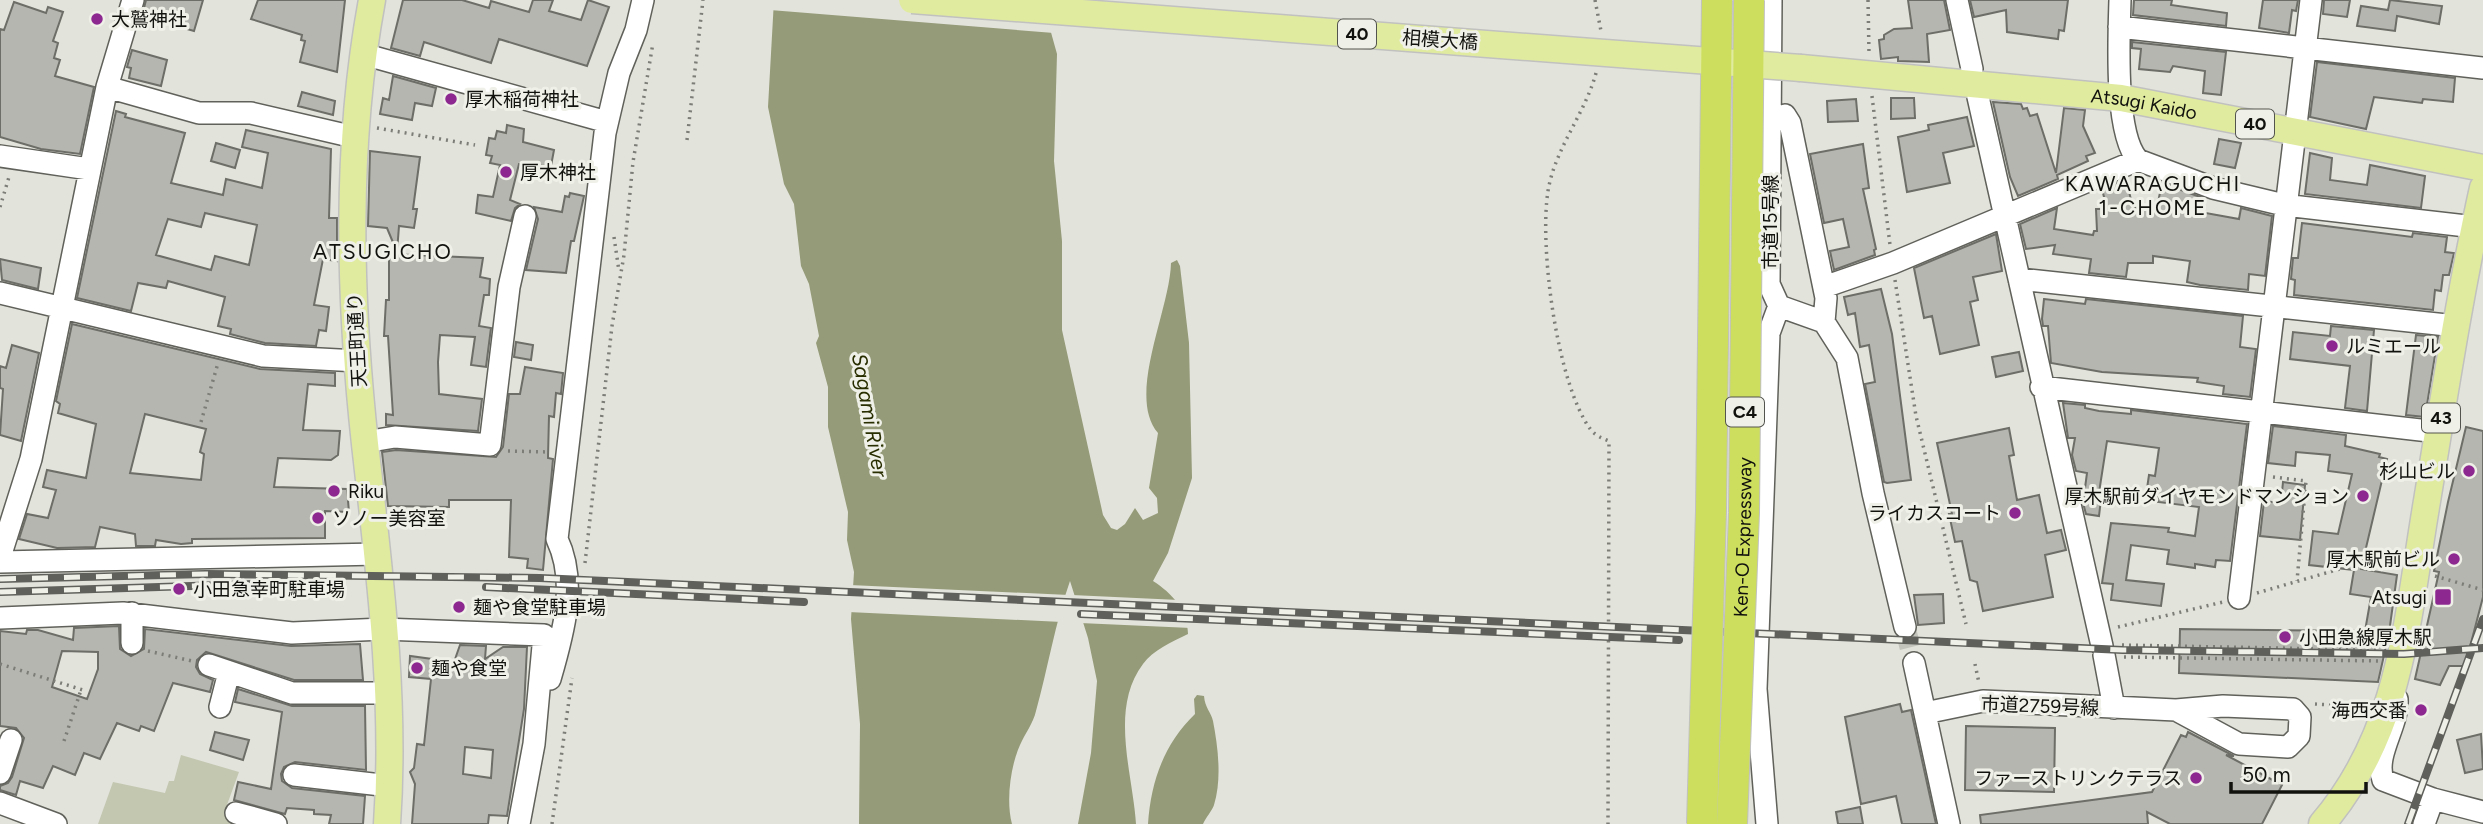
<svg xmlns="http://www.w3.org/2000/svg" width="2483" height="824" viewBox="0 0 2483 824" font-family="Figtree,'Noto Sans JP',sans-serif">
  <rect width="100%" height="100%" fill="#e2e3db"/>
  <path fill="#c3c7b0" d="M181,755l58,17 -15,41 2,5 21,6h-149l15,-42 52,11 4,-12h5z"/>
  <path fill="#959b78" d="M774,0h268l15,54 -3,107 8,80v89l41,185 8,13 6,2 8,-6 10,-16 8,12 15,-7 -1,-15 -8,-10 9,-55c-32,-37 12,-123 13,-170l6,-3 3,6 9,77 3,135 -24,75 -15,28c19,12 35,30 35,53 -16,8 -35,16 -45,30 -34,45 -10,110 -7,160h-58l13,-71 6,-72 -9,-43 -18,-57c-15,42 -22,87 -34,130 -3,13 -11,22 -16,34 -10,22 -14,57 -8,79h-153l1,-100 -9,-105 3,-47 -7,-32 1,-28 -20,-85v-40l-12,-44 3,-7 -10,-52 -8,-18 -7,-62 -10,-20 -16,-77z
    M1197,695l7,1c1,12 7,16 9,25 5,26 9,58 1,84 -2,6 -8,12 -11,19h-55c3,-43 16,-80 47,-110l-1,-15z"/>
  <path fill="#e2e3db" d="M771,0h275l8,33 -284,-23z
    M850,585l219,10 -7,27 -214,-10z
    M1072,595l107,5 12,20v8l-111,-5z"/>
  <path fill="#b5b6af" stroke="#6d6e67" stroke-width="2" fill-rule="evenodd" d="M146,0h57l-9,31 -52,-15z
    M258,0h87l-8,72 -37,-10 5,-21 -4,-1 1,-5 -51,-16z
    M403,0h59l27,8 2,-7 38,11 4,-12h20l-4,11 32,9 7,-20 21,7 -22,59 -88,-27 -8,24 -67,-21 -4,14 -29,-8z
    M1908,0h36l6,30 -23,4 2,28 -31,-1v-4l-17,2 -2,-19 5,-1v-4l10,-6 18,-1z
    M1970,0h98l-4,31 -5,-1 -1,9 -51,-7 -1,-22 -32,7z
    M2134,0h38l-1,5 56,8 -1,13 -93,-11z
    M2263,0h35l-2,11 -4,-1 -3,23 -30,-5z
    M2324,0h26l-3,17 -24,-3z
    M2390,0l52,6 -3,18 -42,-8 -2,15 -38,-5 4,-20 27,4z
    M14,2l32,11 2,-6 15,5 -10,29 5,2 -4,15 6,2 -5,16 39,11 -14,67 -39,-5 -41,-12v-108l4,1z
    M2132,42l94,10 -5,43 -18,-2 2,-22 -32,-5 -3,6 -31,-3 2,-20 -9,-1z
    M132,50l35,10 -6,26 -32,-8 2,-10 -4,-1z
    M2317,62l138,16 -2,24 -30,-3 -1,4 -48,-6 -8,32 -56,-12z
    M393,76l43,12 -4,18 -17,-3 -3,17 -32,-6 3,-16 6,2z
    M302,92l33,9 -2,14 -35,-9z
    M1891,98h23l1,20 -24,1z
    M1856,99l2,22 -30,1 -1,-21z
    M1993,102l28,2 2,5 4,-1 3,8 7,-2 19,59 8,-65 21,2 -2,16 12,27 -9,3 2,5 -31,14 1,4 -40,17 -8,-19z
    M116,111l10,3 -1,3 60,16 -14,50 52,12 3,-16 36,9 6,-35 -26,-6 4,-17 85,19 -2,69h8v43l-14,-2 -9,46 15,2 -3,24 -7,-1 -3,16 -51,-3 -35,-9 1,-5 -13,-3 7,-29 -57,-16 -2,7 -28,-5 -7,28 -54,-13zM205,213l52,12 -8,40 -34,-9 -4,14 -55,-15 12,-36 33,8z
    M1967,117l7,29 -31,7 7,30 -43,9 -9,-55 31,-7 -1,-5z
    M507,125l17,4 -1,13 31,8 -3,16 -32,-2 -9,36 10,4 -5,4 -4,13 -35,-8 2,-18 15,2 7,-32 -10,-2 2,-7 -6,-1 3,-17 6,1 2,-8 9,2z
    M2219,139l22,4 -6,25 -21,-4z
    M216,143l24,7 -5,18 -24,-7z
    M1863,144l6,44 -6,1 13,60 -2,1 1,5 -41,15 -4,-19 19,-4 -6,-28 -19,4 -14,-69z
    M370,151l50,6 -7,52h4l-3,19 -15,-2 -2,26 -10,-24 -19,-2z
    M2310,153l22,5 -2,22 37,5 3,-20 55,11 -4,32 -116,-14z
    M2126,179l7,29 24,-1 5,-24 41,15 -3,14 39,7 2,-11 31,8 -7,60 -16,-2 -1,16 -48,-5 -13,-3 3,-21 -37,-5v7h-25l-2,14 -37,-4 2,-14 -38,-5 2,-9 -29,4 -6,-25 37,-16 -3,21 39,6 1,-4h3l-1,-22h11l-5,-20z
    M570,193l14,3 -10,45h-3l-5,32 -40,-3 12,-51 -4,-12 28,5 3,-16 4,1z
    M2302,223l110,14 1,-4 34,4 -2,15 9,1 -5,22h-6l-2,16 -6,-1 -2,20 -139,-15 1,-15 -4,-1 2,-21h5z
    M1996,234l6,37 -29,6 5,23 -8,2 9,43 -39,9 -8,-38 -8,2 -10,-50z
    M389,254l94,4 -3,19 10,2 -1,16h-5l-5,31 12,2 -5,39 -15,-2 4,-28 -35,-2 -2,27 1,32 43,5 -4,32 -92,-6v-11l7,1 -5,-79h-4l2,-36h3z
    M0,259l41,9 -3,21 -36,-9z
    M1881,289l11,45 19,146 -24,3 -3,-1 -19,-98 10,-2 -6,-37 -9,2 -5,-34 -7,2 -4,-18z
    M2044,299l41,5 1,-5 157,17 -3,31 16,2 -6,48 -27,-3 1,-8 -27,-4 1,-4 -96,-6 -51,-9 -3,-37h-5l-1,-7z
    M72,324l188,45 75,4v13l-27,-2 -5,46 37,1 -2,24 -7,5 -53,-2 -4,29 73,2 2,23 -24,-1v27l-133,1v4l-11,1 -25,-4 -1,6h-19l-1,-12 -35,-7 -5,20 -38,1 -38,-9 8,-25 21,4 8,-28 -13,-3 4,-17 39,8 10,-54 -38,-11 2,-9 -4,-3zM145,414l61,15 -6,23 4,2 -3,26 -71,-7z
    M2331,326l43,4 -7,81 -22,-3 5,-42 -60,-7 3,-27 37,4z
    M2416,335l22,2 -13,80 -19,-2z
    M516,342l17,3 -2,15 -17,-3z
    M12,345l27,8 -18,88 -21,-6 3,-46 -3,-1v-22l6,2z
    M2019,352l4,19 -27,6 -4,-20z
    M525,367l38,6 -2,21 -5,-1 -2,24 -5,-1 -1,42 5,1 -10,111 -16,-2 1,-9 -19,-2 2,-57h-62v7l-61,-1 -6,-54 14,-2 100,7 7,-10 6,-53h11z
    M2063,403l22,2v3l14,3 32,3v-4l116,14 -17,137 -14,-1 -1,7 -20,-3v4l-28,-4 2,-14 -38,-5 -5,35 38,4 -3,22 -50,-6 2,-16 -11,-1 9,-60 58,5 -1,4 27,4 4,-29 -41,-5 1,-6 -13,-1 3,-20 6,1 4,-28 -52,-7 -9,58h3l-2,17 -13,-2 -3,-11 4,-30 -11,-2 -4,-16 3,-17h-7z
    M2273,426l73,9 -1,11 35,8 -1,3 8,2 -26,110 36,6 -8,58 -11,49 -199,-9 1,-44 185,2 6,-34 -21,-3 4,-24 -45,-5 4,-34 25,3 14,-60 -24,-3 2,-16 -34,-3 -1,14 -27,-3z
    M2466,427l17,4v166l-18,69h-16l-9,19 -25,-6 24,-107 -5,-1 14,-69z
    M2009,428l5,27 -5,1 8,44 22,-5 8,38 14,-3 5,20 -21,5 8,42 -70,14 -6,-29 -7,-2 -8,-39 -7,1 -6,-28h3l-15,-71z
    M2283,482l22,3 -5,55 -40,-4 4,-35 17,2z
    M1943,594l1,29 -26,2 -4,-30z
    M119,626l1,23 11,7 13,-7 1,-20 146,17 69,-2 3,36h-69l-88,-28 -9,8 -1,7 4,7 13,6 -3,12 -37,-9 -19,48 -13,-5 -2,5 -22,-8 -17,36 -16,-6 -9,22 -22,-9 -10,22 -23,-7 -4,14 -16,-5v-4l8,-3 4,-6 12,-39 -8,-10 -16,-2v-95l26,3 1,-4h11l35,10 1,-12zM62,651l36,1v17l-11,30 -35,-12z
    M460,645l26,1 -1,13 18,-12h24l-3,62 -17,107 -18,-1 -1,9h-76l3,-40 -5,-12 4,-4 3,-24 7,1 7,-66 -22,-2 1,-21 44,6zM465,747l28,3 -2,28 -28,-4z
    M238,689l54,17h73l1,64 -71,-8 -11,5 -3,7 1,7 10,7 73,8 -2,28h-34l2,-9 -17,-1v-4l-27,-2 -2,6 -51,-14 4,-18 33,7 11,-77 -47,-10z
    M1900,704l2,8 9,-2 25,114h-34l-6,-28 -35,8 -16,-87z
    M1966,726l89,2 -1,64 -89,-2z
    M215,732l34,8 -6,20 -33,-10z
    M2188,732l46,24 -8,-1 56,30 -20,39h-92l-23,-12 1,12h-167l-1,-9 172,-23 29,-57 5,2z
    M2481,734l2,35 -18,4 -8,-33z
    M1860,807l3,17h-25l-2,-12z"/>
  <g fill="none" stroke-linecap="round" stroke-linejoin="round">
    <path stroke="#c3c4bc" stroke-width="21" stroke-dasharray="21 10" stroke-linecap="butt" d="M1905,627l9,36"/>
    <g stroke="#60615a" stroke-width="24">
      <path id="minor" d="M1771,0l-2,284 10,22 45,16 23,36 26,135 32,134
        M1957,0l15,69
        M2120,0c-1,36 -6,134 18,160l75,28 71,17 191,22
        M2119,27l364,41
        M363,54l244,68
        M107,87l92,26h52l103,24
        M1978,97l124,549
        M1785,115l5,8 36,175 -2,24
        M0,156l89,13
        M2019,279l437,47
        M1824,287l69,-24 245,-103
        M0,293l263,63 95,5
        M2041,387l397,45
        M365,442l30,-5 95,8 19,-158 16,-71
        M0,557l31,-98 76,-372 26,-87
        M0,562l378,-8
        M2239,598l72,-598
        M0,618l123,-5 169,20 91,-4 161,6 -10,109 -15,80
        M132,643v-30
        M2104,655l10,53
        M1914,663l35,161
        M209,665l83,28h95
        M550,679c13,-45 28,-96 7,-140l48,-406 14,-60 17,-43 7,-30
        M220,707l9,-35
        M1925,713l58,-12 193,9 47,-4 70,3 7,8 -1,19 -11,11 -49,-3 -63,-34
        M0,773l11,-33
        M294,775l96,11
        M2383,780l50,19 50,13
        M2383,780c-9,-26 16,-54 14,-81
        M0,803l56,21
        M236,813l40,11
        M1767,824l-11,-135 13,-356 10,-27
        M2424,824l9,-25"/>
    </g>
    <g stroke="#c1c1c0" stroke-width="29">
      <g id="major">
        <path d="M372,0c-27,146 -23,296 -7,444 14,125 31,253 22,380"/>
        <path id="s1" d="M1801,68l320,30 362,70"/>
        <path d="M2322,824c80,-93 85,-206 105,-323 17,-104 33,-209 56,-313"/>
      </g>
    </g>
    <path stroke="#7c7d77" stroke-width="3.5" stroke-dasharray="2 5" stroke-linecap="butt" d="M1595,0l6,31
      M1868,0l1,53
      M1596,73c-11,41 -41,75 -48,118 -9,56 9,194 43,239 5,6 11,8 18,11l-1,383
      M1872,96l18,149
      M377,128l98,17
      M687,140l16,-140
      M0,207l9,-30
      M614,237l5,34
      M1895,280l21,136 50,208
      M201,422l17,-59
      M508,451l41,1
      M2273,477l33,4 -9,100
      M585,563l27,-237 12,-71 9,-93 20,-119
      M2435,576l48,14
      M2257,593l141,-41
      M2118,627l105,-25
      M2122,645l258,5
      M148,651l44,10
      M2124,657l255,4
      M0,664l83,26
      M1975,664l4,19
      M2315,704l48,3
      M64,741l17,-51
      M552,824l20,-146"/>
    <use href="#minor" stroke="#fff" stroke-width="21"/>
    <use href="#major" stroke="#e1eb9f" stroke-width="26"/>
    <g stroke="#5f605b" stroke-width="8">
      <path id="rail" d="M0,579l206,-5 334,4 1583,72 281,4 79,-6
        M486,587l318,15
        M0,592l255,-8
        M1081,614l598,26
        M2408,824l75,-205"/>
    </g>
    <use href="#rail" stroke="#eff1e8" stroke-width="5" stroke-dasharray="16" stroke-linecap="butt"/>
    <g stroke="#c1c1c0" stroke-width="29" stroke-linecap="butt">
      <path id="major-bridge" d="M912,0l889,68"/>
    </g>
    <g stroke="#c1c1c0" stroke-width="32" stroke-linecap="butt">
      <g id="highway-bridge">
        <path d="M1702,824l9,-313 6,-511"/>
        <path id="s2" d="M1732,824l12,-311 5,-513"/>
      </g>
    </g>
    <use href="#major-bridge" stroke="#e1eb9f" stroke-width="26"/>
    <use href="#highway-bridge" stroke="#cdde5f" stroke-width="30"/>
  </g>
  <g fill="#8c2890" stroke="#eff1e8" stroke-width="2.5">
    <circle cx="97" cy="19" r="7"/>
    <circle cx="451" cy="99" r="7"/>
    <circle cx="506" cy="172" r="7"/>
    <circle cx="2332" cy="346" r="7"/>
    <circle cx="2469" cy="471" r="7"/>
    <circle cx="334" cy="491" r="7"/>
    <circle cx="2363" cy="496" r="7"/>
    <circle cx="2015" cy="513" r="7"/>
    <circle cx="318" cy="518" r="7"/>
    <circle cx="2454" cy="559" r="7"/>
    <circle cx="179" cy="589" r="7"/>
    <rect x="2434" y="588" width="18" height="18" rx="3.5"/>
    <circle cx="459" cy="607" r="7"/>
    <circle cx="2285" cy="637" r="7"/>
    <circle cx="417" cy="668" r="7"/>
    <circle cx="2421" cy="710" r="7"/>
    <circle cx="2196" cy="778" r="7"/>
  </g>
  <g text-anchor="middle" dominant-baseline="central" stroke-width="6" stroke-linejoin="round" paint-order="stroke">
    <g fill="#eff1e8" stroke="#54544f" stroke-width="2">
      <rect x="1338" y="19.5" width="38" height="29" rx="5"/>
      <rect x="2236" y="109.5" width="38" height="29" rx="5"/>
      <rect x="1726" y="397.5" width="38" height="29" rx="5"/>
      <rect x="2422" y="403.5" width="38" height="29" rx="5"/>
    </g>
    <g font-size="18" font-weight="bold" fill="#11110e">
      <text x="1357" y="34">40</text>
      <text x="2255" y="124">40</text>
      <text x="1745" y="412">C4</text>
      <text x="2441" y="418">43</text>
    </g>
    <g font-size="19" fill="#11110e" stroke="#eff1e8" text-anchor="start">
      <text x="111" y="19">大鷲神社</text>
      <text x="465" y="99">厚木稲荷神社</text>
      <text x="520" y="172">厚木神社</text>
      <text x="2346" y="346">ルミエール</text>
      <text x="2455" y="471" text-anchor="end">杉山ビル</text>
      <text x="348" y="491">Riku</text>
      <text x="2349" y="496" text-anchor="end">厚木駅前ダイヤモンドマンション</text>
      <text x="2001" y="513" text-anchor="end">ライカスコート</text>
      <text x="332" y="518">ソノー美容室</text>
      <text x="2440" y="559" text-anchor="end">厚木駅前ビル</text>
      <text x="193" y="589">小田急幸町駐車場</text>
      <text x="2427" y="597" text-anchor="end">Atsugi</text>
      <text x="473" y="607">麺や食堂駐車場</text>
      <text x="2299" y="637">小田急線厚木駅</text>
      <text x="431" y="668">麺や食堂</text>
      <text x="2407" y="710" text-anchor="end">海西交番</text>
      <text x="2182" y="778" text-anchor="end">ファーストリンクテラス</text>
    </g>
    <g font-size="19" fill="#11110e" stroke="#eff1e8">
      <text transform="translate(1440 40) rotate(4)">相模大橋</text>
      <text stroke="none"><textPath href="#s1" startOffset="345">Atsugi Kaido</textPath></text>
      <text transform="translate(1770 222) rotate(-90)">市道15号線</text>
      <text transform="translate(357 340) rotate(-93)">天王町通り</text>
      <text stroke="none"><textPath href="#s2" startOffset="287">Ken-O Expressway</textPath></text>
      <text transform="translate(2040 706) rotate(2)">市道2759号線</text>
    </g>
    <g font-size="21" letter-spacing="2" fill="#11110e" stroke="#eff1e8">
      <text x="2153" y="183">KAWARAGUCHI<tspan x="2153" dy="24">1-CHOME</tspan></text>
      <text x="383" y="251">ATSUGICHO</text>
    </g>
    <g font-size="21" font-style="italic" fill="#292e01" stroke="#eff1e8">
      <text transform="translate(870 415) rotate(80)">Sagami River</text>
    </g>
  </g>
  <path d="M2231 782v10h135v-10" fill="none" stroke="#11110e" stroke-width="3.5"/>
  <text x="2242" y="782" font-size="21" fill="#11110e" stroke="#eff1e8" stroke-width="5" paint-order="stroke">50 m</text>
</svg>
